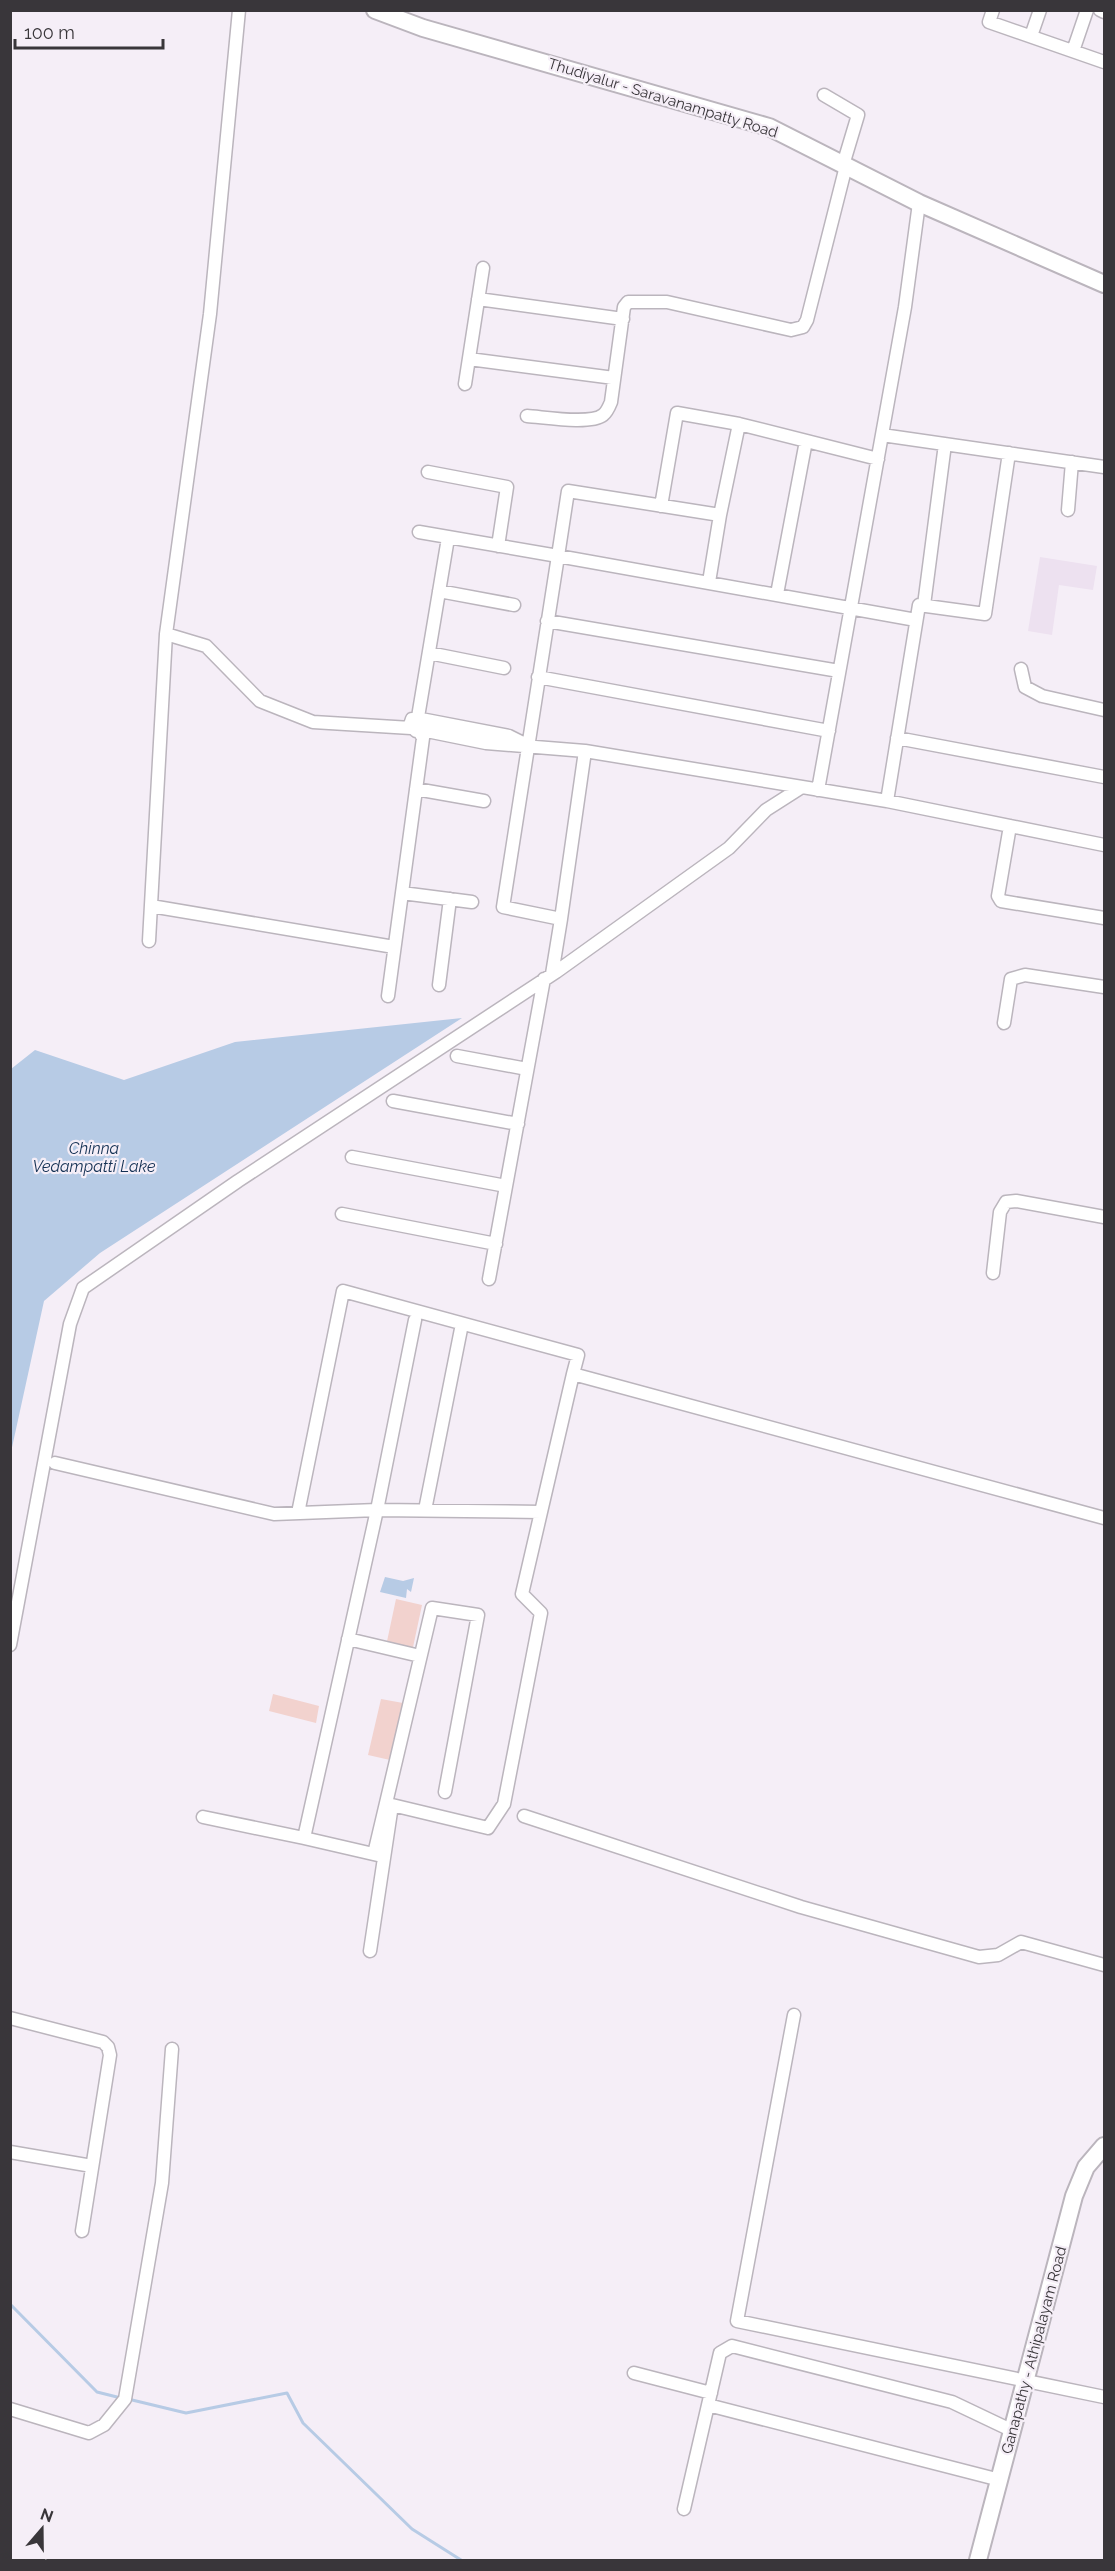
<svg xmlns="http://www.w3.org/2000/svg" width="1115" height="2571" viewBox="0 0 1115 2571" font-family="Raleway,sans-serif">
  <rect width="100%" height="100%" fill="#f5eef7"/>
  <path fill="#ede1f0" d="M1040,557l57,9 -4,24 -34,-5 -7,50 -24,-4z"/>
  <path fill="#f2d2ce" d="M396,1599l26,6 -10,47 -26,-6z
    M273,1694l46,12 -3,17 -47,-12z
    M381,1699l22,4 -13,57 -22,-5z"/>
  <path fill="#b7cbe5" d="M462,1018l-362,235 -56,48 -33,151v-383l24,-19 89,30 111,-38z
    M385,1577l18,4 11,-3 -3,14 -4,-3 -1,9 -26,-6z"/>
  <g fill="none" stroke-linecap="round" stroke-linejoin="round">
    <path stroke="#b7cbe5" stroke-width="3" d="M10,2304l87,88 24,6
      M128,2399l58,14 101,-20 16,30 109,106 49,31"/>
    <g stroke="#bbb5bd" stroke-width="15">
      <path id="minor" d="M993,10l-4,12 115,40
        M1100,10l4,2
        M1031,36l9,-26
        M1073,51l14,-41
        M824,95l34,20 -15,50
        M478,299l145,20
        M469,359l145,19
        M465,384l18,-116
        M527,416c17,1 63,9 76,-1 4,-3 6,-8 8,-13l13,-95 4,-5h39l124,28 12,-3 4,-7 39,-154
        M882,435l222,32
        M878,459l-139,-35 -19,91 -152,-24 -10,65 358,64
        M428,472l79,15 -9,59
        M661,506l16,-93 62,11
        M1068,510l4,-48
        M419,532l139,24 -55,351 58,12 24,-168 302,50 32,-196 66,9 24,-161
        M709,582l11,-67
        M439,591l75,14
        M777,594l29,-153
        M924,605l21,-161
        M547,621l292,50
        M166,634l40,12 54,55 53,21 98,6
        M429,653l75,15
        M1021,669l4,18 17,9 62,14
        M538,677l291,54
        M418,717l30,-179
        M421,719l88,17 16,8
        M422,730l2,-6 -3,-5h-9l-2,6 6,6 6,-1 64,13 99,8
        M897,738l207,39
        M416,789l68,12
        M818,790l87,-483 14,-104
        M887,801l217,44
        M1010,826l-12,70 3,5 103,17
        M402,893l70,9
        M151,906l243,41
        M149,941l17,-307 44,-320 29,-304
        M552,974l9,-55
        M439,985l11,-86
        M388,996l35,-258 -4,-7
        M1004,1023l7,-44 14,-4 79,12
        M457,1056l70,13
        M393,1101l125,23
        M352,1157l154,29
        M342,1214l154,30
        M993,1273l7,-61 6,-10 10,-1 88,16
        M489,1279l55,-300
        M55,1463l219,51 103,-4 38,-190
        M425,1510l37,-186
        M298,1513l45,-222 235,64 -5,19
        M348,1639l72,17
        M10,1645l60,-321 13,-36 155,-107 318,-209 173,-124 37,-38 36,-23
        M524,1816l277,91 178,50 19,-2 23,-13 83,23
        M203,1817l101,21 73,-328 164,2 32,-138 531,144
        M304,1838l78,18
        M374,1854l58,-246 46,7 -33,177
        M370,1951l22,-146 96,23 16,-24 37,-191 -19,-19 19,-82
        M794,2015l-57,306 367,76
        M10,2018l93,24 5,5 2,8 -28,176
        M10,2152l82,14
        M634,2373l77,20
        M708,2405l292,75
        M10,2409l79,24 15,-8 21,-26 37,-216 10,-134
        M684,2509l36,-156 12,-7 220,56 61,29"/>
    </g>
    <g stroke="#bbb5bd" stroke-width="20">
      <path id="secondary" d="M375,10l48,18 346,99 150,76 185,81
        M978,2560l96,-364 12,-29 18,-21"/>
    </g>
    <use href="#minor" stroke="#fff" stroke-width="12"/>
    <use href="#secondary" stroke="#fff" stroke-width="16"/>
  </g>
  <g text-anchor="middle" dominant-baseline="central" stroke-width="4.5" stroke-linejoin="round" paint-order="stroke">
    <g font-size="15" fill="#39363a" stroke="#f5eef7">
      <text transform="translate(663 98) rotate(17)">Thudiyalur - Saravanampatty Road</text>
      <text transform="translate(1034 2350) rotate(-75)">Ganapathy - Athipalayam Road</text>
    </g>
    <g font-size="16" font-style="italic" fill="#133053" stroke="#f5eef7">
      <text x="94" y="1148">Chinna<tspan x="94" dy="18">Vedampatti Lake</tspan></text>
    </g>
  </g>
  <rect width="1115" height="2571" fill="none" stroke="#39363a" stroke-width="24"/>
  <g transform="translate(42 2529) rotate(20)" stroke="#f5eef7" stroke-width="4.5" paint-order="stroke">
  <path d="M0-4.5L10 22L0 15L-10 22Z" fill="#39363a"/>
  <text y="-9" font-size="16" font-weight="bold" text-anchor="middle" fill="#39363a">N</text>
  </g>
  <path d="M15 39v9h148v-9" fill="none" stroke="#39363a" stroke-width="3"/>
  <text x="24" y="39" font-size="18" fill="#39363a" stroke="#f5eef7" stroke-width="4.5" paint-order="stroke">100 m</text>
</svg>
